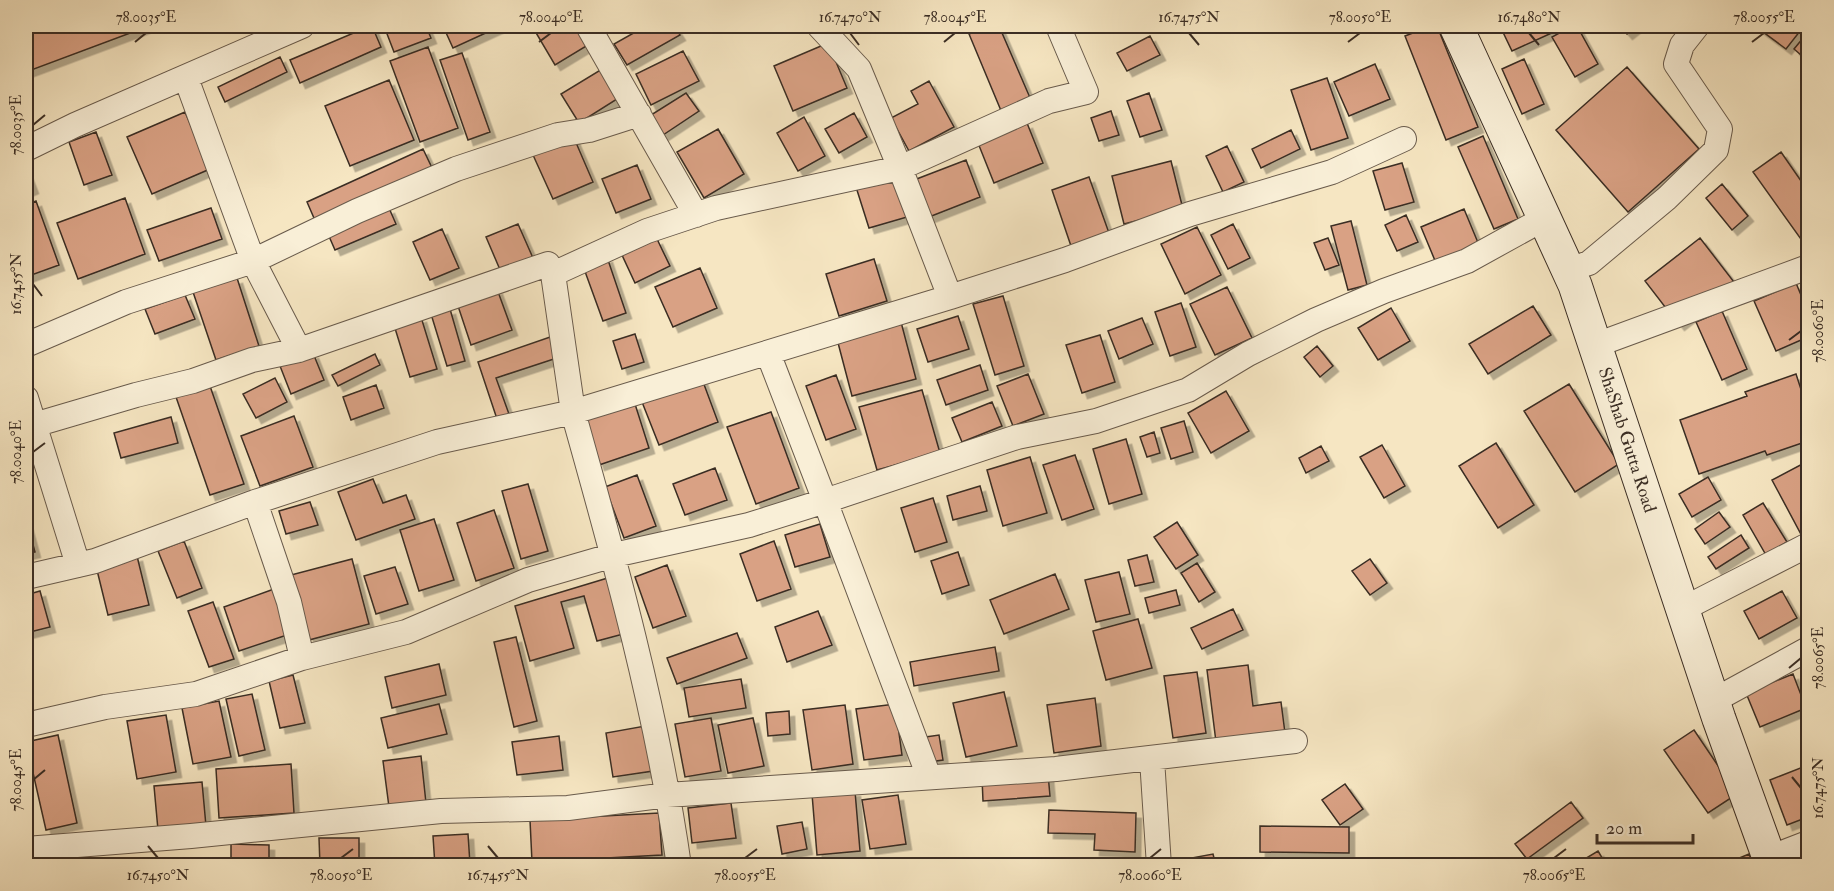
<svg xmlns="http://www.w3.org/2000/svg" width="1834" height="891" viewBox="0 0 1834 891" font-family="'IM FELL Double Pica',serif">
  <defs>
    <filter id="shadow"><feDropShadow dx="5.5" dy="5.5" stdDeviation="0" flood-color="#0004"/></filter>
  </defs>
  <rect width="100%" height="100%" fill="#f6e6c2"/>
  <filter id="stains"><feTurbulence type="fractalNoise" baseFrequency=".00333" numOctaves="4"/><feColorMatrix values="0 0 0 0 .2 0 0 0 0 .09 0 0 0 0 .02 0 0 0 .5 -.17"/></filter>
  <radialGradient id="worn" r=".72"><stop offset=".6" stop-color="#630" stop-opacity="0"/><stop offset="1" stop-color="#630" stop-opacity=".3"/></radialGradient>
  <path fill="#d9a184" stroke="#3a2d24" stroke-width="1.5" filter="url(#shadow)" d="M26,26h123l-123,46z
    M370,26h2l9,21 -81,36 -10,-23z
    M384,26h42l5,12 -37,14z
    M443,26h58l-48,22z
    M532,26h45l11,19 -33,20z
    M646,26h28l6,9 -53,30 -13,-21z
    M989,26h10l32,74 -29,13 -33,-79z
    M1431,26h6l41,101 -32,13 -41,-104z
    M1500,26h54l2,5 -44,20z
    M1572,26h5l21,38 -23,13 -23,-40z
    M1620,26h17l-10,8z
    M1755,26h49l-18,23z
    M1808,32v29l-14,-12z
    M1150,36l10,19 -33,16 -10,-18z
    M828,43l19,45 -54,23 -19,-45z
    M428,47l30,81 -38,14 -30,-81z
    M683,51l16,30 -48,24 -15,-31z
    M462,53l28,79 -22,8 -28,-80z
    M280,57l7,15 -62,30 -7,-15z
    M1524,59l20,45 -22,10 -20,-45z
    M1375,64l15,35 -41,17 -15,-34z
    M607,66l18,28 -46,29 -18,-29z
    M1627,67l72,82 -71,63 -72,-82z
    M1327,78l21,60 -37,12 -20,-60z
    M389,80l25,60 -64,26 -25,-60z
    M929,81l25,46 -45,24 -18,-33 27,-14 -7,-13z
    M686,93l13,18 -36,24 -12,-20z
    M1149,93l13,37 -22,7 -13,-36z
    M1111,111l8,24 -20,6 -8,-23z
    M185,112l25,57 -58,25 -25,-57z
    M854,113l13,24 -28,16 -14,-24z
    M804,117l21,39 -27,15 -21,-38z
    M1027,123l16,40 -49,20 -16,-40z
    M718,129l26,45 -40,24 -27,-46z
    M1291,130l9,19 -39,19 -9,-19z
    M96,132l16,43 -28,10 -15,-43z
    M1483,136l35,83 -24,10 -36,-82z
    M574,138l19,44 -40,17 -20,-44z
    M1227,146l17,36 -21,10 -17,-36z
    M423,149l11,23 -117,53 -10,-23z
    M1781,152l27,39v58l-55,-77z
    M966,160l14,37 -51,20 -15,-37z
    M1171,161l12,48 -59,15 -12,-48z
    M1402,163l12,39 -29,8 -12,-39z
    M637,165l14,34 -35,14 -14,-34z
    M26,170l7,18 -7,3z
    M901,173l13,42 -45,13 -13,-41z
    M1089,177l20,56 -38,13 -19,-56z
    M1722,184l26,32 -16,14 -26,-32z
    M125,198l20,56 -67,25 -21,-56z
    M36,201l23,64 -33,12v-72z
    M211,208l11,31 -63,22 -12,-31z
    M389,208l7,16 -61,26 -7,-16z
    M1464,209l15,36 -43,18 -15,-36z
    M1406,215l12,27 -21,9 -12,-26z
    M1351,221l16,64 -19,5 -17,-64z
    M518,224l15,34 -32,14 -15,-35z
    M1233,224l17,34 -22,11 -17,-34z
    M1197,227l24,48 -36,19 -24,-50z
    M442,229l17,39 -29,12 -17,-38z
    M1328,238l11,27 -14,5 -11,-27z
    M1700,238l34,44 -55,43 -34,-44z
    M657,239l13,27 -35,17 -13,-28z
    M607,257l19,56 -23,8 -20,-55z
    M874,259l13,42 -48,15 -13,-42z
    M700,268l17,40 -44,19 -18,-40z
    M237,278l22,68 -43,14 -23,-68z
    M1796,283l12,29v25l-32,14 -22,-50z
    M1227,287l25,51 -37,17 -25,-51z
    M497,289l15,41 -41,15 -14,-42z
    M185,295l10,24 -40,15 -10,-25z
    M1003,296l21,70 -29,9 -22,-71z
    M1181,303l15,44 -26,9 -15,-44z
    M1533,306l18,29 -63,39 -19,-30z
    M1391,308l19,33 -32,19 -20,-32z
    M450,309l15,52 -18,5 -16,-52z
    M1722,311l25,58 -25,11 -26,-58z
    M958,316l11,33 -41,13 -11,-33z
    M421,317l16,52 -27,8 -16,-52z
    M1142,318l11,26 -34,15 -11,-28z
    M901,322l15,57 -64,17 -15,-57z
    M635,334l9,28 -22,7 -9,-28z
    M556,335l7,21 -67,22 13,36 -12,5 -19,-57z
    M1100,335l15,47 -33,11 -16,-48z
    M1317,346l16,20 -13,11 -16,-20z
    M313,353l11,27 -33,14 -11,-28z
    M375,354l5,11 -42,21 -6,-11z
    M980,365l8,25 -42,15 -9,-25z
    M1028,374l16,40 -31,12 -16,-40z
    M1796,374l12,37v30l-41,14 -2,-4 -66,23 -19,-54 67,-24 -2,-4z
    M836,375l20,54 -30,11 -20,-54z
    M275,378l12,24 -31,16 -13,-24z
    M702,379l16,43 -59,23 -17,-43z
    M1569,384l50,80 -44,28 -51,-81z
    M376,385l8,23 -33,12 -8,-23z
    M210,386l34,98 -34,11 -34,-98z
    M922,390l18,63 -63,17 -18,-63z
    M1226,391l23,40 -38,22 -23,-40z
    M992,402l10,24 -40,16 -10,-24z
    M635,404l14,44 -50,17 -15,-45z
    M771,412l28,76 -43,16 -29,-77z
    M294,416l19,51 -53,19 -19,-50z
    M171,417l7,26 -57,15 -7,-25z
    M1184,421l9,31 -22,7 -10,-31z
    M1154,432l6,21 -13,4 -7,-20z
    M1126,439l16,55 -33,10 -16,-55z
    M1496,443l38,62 -36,23 -39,-62z
    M1382,445l23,41 -21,12 -24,-41z
    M1321,446l8,15 -23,12 -7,-15z
    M1075,455l19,54 -32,11 -19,-55z
    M1030,457l17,56 -44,13 -16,-56z
    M1808,461v75l-5,2 -31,-58z
    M715,468l12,32 -42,15 -12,-31z
    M637,475l19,51 -32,12 -19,-51z
    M1708,477l13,23 -29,17 -13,-23z
    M373,479l10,24 23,-8 9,24 -59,21 -18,-48z
    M528,484l20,67 -27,8 -19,-68z
    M980,486l7,25 -34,9 -6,-24z
    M933,498l14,44 -32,10 -14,-44z
    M310,502l8,23 -32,9 -7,-23z
    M1763,503l24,39 -21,13 -23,-40z
    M494,510l20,58 -38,13 -19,-58z
    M1719,512l11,15 -25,17 -10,-15z
    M26,519l9,33 -9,2z
    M434,519l20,61 -35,11 -19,-61z
    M1177,522l21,33 -22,14 -22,-32z
    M820,524l10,33 -35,10 -10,-32z
    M1741,535l8,13 -33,21 -8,-12z
    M184,541l18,47 -25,10 -19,-47z
    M774,541l17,48 -34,12 -17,-47z
    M958,552l11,33 -27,9 -11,-33z
    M1147,555l7,27 -19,4 -7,-26z
    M137,556l12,49 -41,10 -12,-49z
    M352,559l17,65 -60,16 -18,-65z
    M1370,559l17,24 -17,12 -18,-24z
    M1197,563l18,29 -16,10 -18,-29z
    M667,565l19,51 -33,12 -18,-51z
    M395,567l13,37 -32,10 -12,-38z
    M1119,572l11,42 -34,8 -11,-42z
    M1055,574l14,35 -65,25 -14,-34z
    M611,577l16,56 -30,8 -13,-45 -23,6 13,46 -44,13 -15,-55z
    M274,589l16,45 -51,17 -15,-44z
    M1176,590l4,15 -31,8 -4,-15z
    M40,591l10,36 -24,6v-38z
    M1782,591l15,27 -38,21 -15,-28z
    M213,602l21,57 -25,8 -21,-56z
    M1233,609l10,21 -41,19 -11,-21z
    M818,611l14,34 -45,17 -12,-35z
    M1138,619l14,49 -46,12 -13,-49z
    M737,633l10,25 -70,26 -10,-26z
    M516,637l21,84 -23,6 -20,-85z
    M995,647l4,24 -85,15 -4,-24z
    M439,664l7,31 -54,13 -7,-31z
    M1248,665l5,41 28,-4 4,31 -69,9 -9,-72z
    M1197,672l9,61 -33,5 -9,-62z
    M1793,674l13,34 -46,19 -14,-34z
    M293,675l12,48 -25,5 -11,-47z
    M741,679l5,29 -57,9 -5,-29z
    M1004,692l13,54 -51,11 -13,-54z
    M252,694l13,56 -26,6 -13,-57z
    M1095,698l6,48 -47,7 -7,-48z
    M219,701l12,56 -38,7 -11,-56z
    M439,704l8,30 -59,14 -7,-30z
    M895,704l7,51 -38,5 -8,-51z
    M845,705l8,59 -41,6 -9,-60z
    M789,711l1,23 -22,2 -2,-23z
    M166,715l10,57 -39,7 -10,-58z
    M711,718l10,53 -36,6 -10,-53z
    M753,718l11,48 -36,7 -10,-48z
    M645,726l8,45 -40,6 -7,-44z
    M1694,730l43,64 -29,19 -44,-63z
    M58,735l19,88 -31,7 -20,-88z
    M939,735l4,25 -28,4 -3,-25z
    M559,736l4,34 -46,5 -5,-33z
    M421,756l5,47 -37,4 -6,-46z
    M291,764l3,49 -75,5 -3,-49z
    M1808,765v52l-21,8 -17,-45z
    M1048,774l2,22 -67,5 -1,-23z
    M202,782l4,44 -48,4 -4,-44z
    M1345,784l18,25 -23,16 -18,-25z
    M855,791l5,60 -43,4 -5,-61z
    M898,795l8,49 -36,5 -8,-49z
    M1571,802l12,16 -56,41 -12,-15z
    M731,803l5,35 -44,5 -4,-35z
    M1049,810l87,3 -1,39 -41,-2 1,-16 -47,-1z
    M659,813l3,42 -130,7 -2,-42z
    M802,822l5,27 -25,5 -5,-28z
    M1260,826l89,1v26l-89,-1z
    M468,834l2,30 -35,2 -2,-30z
    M319,838h40v28h-39z
    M231,844l38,1v21h-38z
    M1598,851l9,15h-34z
    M1213,854l3,12h-40l-1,-5z
    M1749,854l5,12h-25l-2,-3z
    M1106,858v8h-35l-1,-5z
    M988,862v4h-20v-1z"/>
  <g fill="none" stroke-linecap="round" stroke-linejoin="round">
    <g stroke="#695b4c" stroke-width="26">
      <path id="street" d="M588,26l108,189
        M819,26l40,43 41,99 50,129 115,-37 125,-46 142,-42 72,-33
        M186,78l67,183 46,89
        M26,149l49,-24 227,-99
        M1569,270l20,-7 78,-65 49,-48 4,-21 -44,-65 6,-19 15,-19
        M950,297l-377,115 -20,-138 94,-43 69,-23 184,-40 149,-67 37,-9 -28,-66
        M26,345l100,-43 127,-41 104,-50 99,-42 102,-34 31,-5 50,-16
        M1596,345l212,-78
        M26,398l52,167
        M34,425l102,-30 57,-14 59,-21 47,-10 249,-86 5,10
        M255,502l182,-60 136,-30c42,149 84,299 106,454
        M26,577l69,-16 160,-59 34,100 13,56 104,-26 122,-52 86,-25 135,-30 76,-24 -57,-148
        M1683,609l125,-64
        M1713,701l95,-52
        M26,725l79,-18 91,-13 106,-36
        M1152,759l7,107
        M929,777l-104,-276 192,-64 79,-16 92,-31 60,-36 68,-34 68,-29 83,-30 78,-43
        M26,849l165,-13 250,-25 127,-3 99,-13 389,-26 239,-28
        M1769,858l39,-15"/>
    </g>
    <g stroke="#3a2d24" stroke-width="35">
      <path id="secondary" d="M1456,26l119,259 144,434 53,147"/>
    </g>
    <use href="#street" stroke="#f9efd7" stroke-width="24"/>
    <use href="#secondary" stroke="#f9efd7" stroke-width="33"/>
  </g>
  <path fill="none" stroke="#3a2d24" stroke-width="2" d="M850,33l9,12M1189,33l10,12M1529,33l10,12M135,42l11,-9M539,42l12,-9M944,42l11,-9M1348,42l12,-9M1752,42l12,-9M33,125l12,-10M33,284l9,12M1789,340l12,-9M33,452l12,-9M1789,668l12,-10M1792,777l9,11M33,780l12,-10M148,846l10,12M488,846l10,12M341,858l12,-9M745,858l12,-9M1150,858l11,-9M1554,858l12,-9"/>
  <g text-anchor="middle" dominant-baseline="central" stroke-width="5" stroke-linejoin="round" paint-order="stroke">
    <g font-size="18" fill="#3a2d24" stroke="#f9efd7">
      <text transform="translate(1627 440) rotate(72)">ShaShab Gutta Road</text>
    </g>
  </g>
  <rect width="1834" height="891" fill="none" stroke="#f6e6c2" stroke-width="66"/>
  <path d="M1597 834v9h96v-9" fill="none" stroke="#3a2d24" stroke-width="3"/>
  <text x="1606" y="834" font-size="18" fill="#3a2d24" stroke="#f9efd7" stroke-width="4.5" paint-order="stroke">20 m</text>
  <rect x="33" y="33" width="1768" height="825" fill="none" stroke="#3a2d24" stroke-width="2"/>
  <g font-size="15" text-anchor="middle" fill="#3a2d24">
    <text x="146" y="22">78.0035°E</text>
    <text x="551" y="22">78.0040°E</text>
    <text x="850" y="22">16.7470°N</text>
    <text x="955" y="22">78.0045°E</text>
    <text x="1189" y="22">16.7475°N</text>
    <text x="1360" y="22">78.0050°E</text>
    <text x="1529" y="22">16.7480°N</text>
    <text x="1764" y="22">78.0055°E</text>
    <text transform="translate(16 125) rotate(-90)" y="5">78.0035°E</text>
    <text transform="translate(16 284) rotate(-90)" y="5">16.7455°N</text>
    <text transform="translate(1818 331) rotate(-90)" y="5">78.0060°E</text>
    <text transform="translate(16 452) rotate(-90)" y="5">78.0040°E</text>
    <text transform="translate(1818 658) rotate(-90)" y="5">78.0065°E</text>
    <text transform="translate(16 780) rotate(-90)" y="5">78.0045°E</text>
    <text transform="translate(1818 788) rotate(-90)" y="5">16.7475°N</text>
    <text x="158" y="880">16.7450°N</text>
    <text x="341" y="880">78.0050°E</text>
    <text x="498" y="880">16.7455°N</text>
    <text x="745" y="880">78.0055°E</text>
    <text x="1150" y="880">78.0060°E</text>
    <text x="1554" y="880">78.0065°E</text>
  </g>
  <rect width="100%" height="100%" filter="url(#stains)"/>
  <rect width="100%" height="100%" fill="url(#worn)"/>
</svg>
